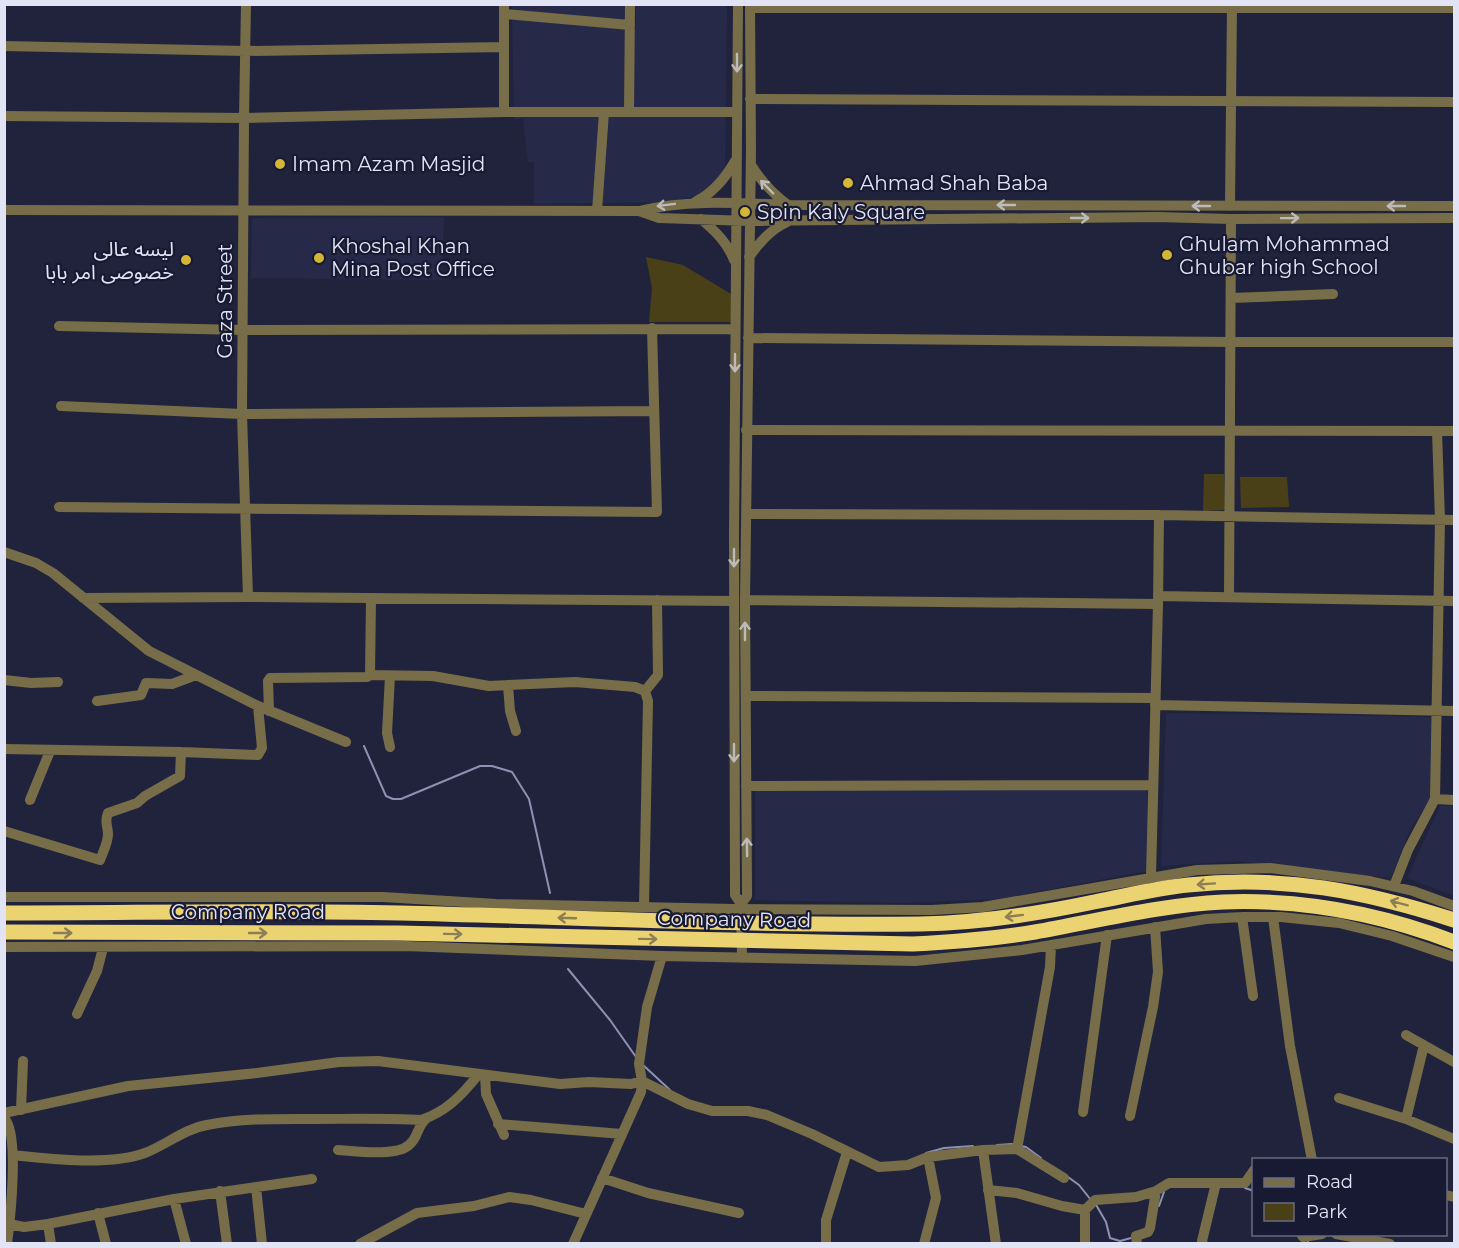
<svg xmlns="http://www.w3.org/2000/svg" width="1459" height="1248" viewBox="0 0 1459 1248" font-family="Montserrat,'Noto Sans Arabic',sans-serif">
  <rect width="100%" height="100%" fill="#21233c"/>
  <path fill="#272949" d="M512,5h115v16l-115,-9z
    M636,5h91l-2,171 -22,18 -35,8 -134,2v-42h-6l-5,-43h-9l-2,-99 25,-1 99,10z
    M444,217l-2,63 -191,-2 1,-60z
    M1166,713l268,4 -4,83 -20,29 -19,49 -152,-17 -78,5z
    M755,788l400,1 -4,83h-9l-143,27 -97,4 -147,-3z
    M1440,806h14v90l-47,-18z"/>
  <path fill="#4a4017" d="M646,257l37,8 48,29 1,28h-83l3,-34z
    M1204,474h20l1,36 -22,1z
    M1240,477h47l2,30 -48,1z"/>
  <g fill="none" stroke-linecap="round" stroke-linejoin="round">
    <path stroke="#8d91b2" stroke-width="2" d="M364,746l22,50 7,3h8l79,-33h12l20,6 17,27 21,94
      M568,969l42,51 26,37
      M643,1065l27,25
      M997,1145l15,-1
      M1021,1146l5,1 15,11
      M926,1153l18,-5 29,-2
      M1068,1177l11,8 12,15
      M1245,1188l9,3
      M1095,1203l11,19 4,16 10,3 11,-3
      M1159,1206l5,-14
      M1308,1242l1,2"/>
    <path stroke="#776e49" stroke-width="10" d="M246,4l-2,114 -2,296 6,183
      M738,4l-4,532 1,349v10l6,9 1,54
      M750,8h704
      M504,14l126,11
      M4,46l242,5 258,-4
      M750,99l704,3
      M504,112v-108
      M629,112l1,-108
      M4,116l240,2 260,-6h233
      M751,165c10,16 22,29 37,40
      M695,202c18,-9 30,-23 40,-41
      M1230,206l2,-202
      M4,210l635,1c48,-12 100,-8 149,-6l666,1
      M597,211l7,-99
      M639,211l20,7 90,3 408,-4 74,2 223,-1
      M701,219c14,12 26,23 33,41
      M749,257c11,-15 21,-27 38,-35
      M1231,298l102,-4
      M59,326l184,4 492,-1
      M748,338l483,4h223
      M61,406l181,8 411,-3
      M746,430l708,1
      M59,507l598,5 -5,-184
      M746,514l413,1 295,5
      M4,552l32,11 17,10 96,78 109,55 88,36
      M1158,596l296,5
      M1229,596l2,-377
      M83,598l165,-1 486,4
      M745,600l413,4
      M370,675l63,1 56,10 86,-4 60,5 10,4
      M390,676l-3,57 3,14
      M4,680l27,3 27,-1
      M508,685l2,26 6,20
      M645,691l13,-16 -1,-75
      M746,696l409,2
      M97,701l44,-6 5,-12 26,1 24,-9
      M1155,705l299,6
      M269,711l-1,-30 2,-3 97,-1 3,-2 1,-77
      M4,749l177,3 77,3 4,-7 -4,-42
      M746,786l407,-1
      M1435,799l19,1
      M30,800l20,-49
      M4,831l96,29c3,-8 8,-17 8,-26 0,-8 -4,-12 0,-21l29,-10 8,-7 35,-20 1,-24
      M1151,876l7,-272 1,-89
      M1394,886l14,-36 27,-51 5,-279 -3,-89
      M4,897h379l113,7 238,5 198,1 51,-3 214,-37 73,-2 100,13 43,10 41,15
      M741,904l6,-8v-5l-2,-291 6,-450 -1,-146
      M644,906l4,-205 -3,-10
      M1242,917l11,79
      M1273,917l17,129 22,114
      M4,947l402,-1 256,10 253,5 107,-11 184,-31 36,-2h39l58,6 53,13 62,21
      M77,1014l20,-43 6,-23
      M1406,1035l48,27
      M485,1075l1,19 18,41
      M1339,1098l67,21 48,20
      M21,1110l2,-49
      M1083,1112l24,-177
      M4,1113l124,-27 129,-13 82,-11 39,-1 182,23 29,-2 42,2 11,-3 46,23 24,7h36l19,4 45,19 67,33 29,-2 20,-8 55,-7 34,-1 47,29
      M1130,1116l23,-109 5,-35 -3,-45
      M4,1118c16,14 6,103 3,126
      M1406,1119l18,-74
      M498,1124l124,10
      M1017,1149l33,-182 1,-22
      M338,1150c17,1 58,7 71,-5 10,-8 7,-18 18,-27
      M983,1150l13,94
      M13,1155c37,4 96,11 132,-2 21,-8 39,-24 62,-28 36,-7 73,-6 109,-6 35,0 70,-1 105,1 25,-8 41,-25 57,-45
      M602,1178l46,15 91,20
      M256,1187l6,57
      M988,1190l29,3 45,13 23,4 10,-10 41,-3 20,-6 13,-8h76l9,-13
      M220,1191l7,53
      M1446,1195l8,2
      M174,1199l12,45
      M1085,1210v34
      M98,1213l8,31
      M4,1223l20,4 24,-3 126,-25 138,-20
      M48,1224l3,20
      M1301,1234l2,3 19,-3
      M1336,1234l54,10
      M360,1244l57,-31 57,-7 35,-9 22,3 55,14
      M573,1244l68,-152 1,-11 -3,-17 8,-57 15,-51
      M826,1244v-24l21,-68
      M924,1244l12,-46 -8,-41
      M1137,1244l-1,-8 12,-4 2,-4 6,-37
      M1203,1244l-1,-3 14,-58"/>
    <path stroke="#ecd371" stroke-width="15" d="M4,913c132,0 264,-3 396,0 173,4 347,13 520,11 59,-1 117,-10 174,-22 32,-6 63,-14 94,-17 96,-10 176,6 266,35
      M4,932l394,1 515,11c41,-2 81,-5 122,-12 62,-11 125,-27 188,-30 79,-3 158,12 231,40"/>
  </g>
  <defs><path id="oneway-shaft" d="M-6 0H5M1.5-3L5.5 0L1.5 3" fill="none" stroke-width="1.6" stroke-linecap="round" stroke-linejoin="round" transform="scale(1.5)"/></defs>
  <g stroke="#bdbbb9">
    <use href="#oneway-shaft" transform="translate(737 63) rotate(90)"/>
    <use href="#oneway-shaft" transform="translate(767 187) rotate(-134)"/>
    <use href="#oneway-shaft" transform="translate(666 205) rotate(173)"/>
    <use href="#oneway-shaft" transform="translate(1006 205) rotate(-180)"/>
    <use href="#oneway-shaft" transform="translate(1201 206) rotate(-180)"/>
    <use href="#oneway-shaft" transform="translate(1396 206) rotate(-180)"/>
    <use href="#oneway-shaft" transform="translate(1080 218)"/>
    <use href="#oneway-shaft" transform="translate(1290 218) rotate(-1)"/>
    <use href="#oneway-shaft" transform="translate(735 363) rotate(90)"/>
    <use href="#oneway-shaft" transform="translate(734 558) rotate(90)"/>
    <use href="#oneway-shaft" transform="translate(745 631) rotate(-90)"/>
    <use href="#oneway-shaft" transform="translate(734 753) rotate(90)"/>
    <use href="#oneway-shaft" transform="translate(747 847) rotate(-91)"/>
  </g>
  <g stroke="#8d7f55">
    <use href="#oneway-shaft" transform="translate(1206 884) rotate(176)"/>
    <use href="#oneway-shaft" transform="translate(1399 903) rotate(-165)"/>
    <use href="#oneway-shaft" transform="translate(1014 916) rotate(173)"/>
    <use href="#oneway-shaft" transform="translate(567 918) rotate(-178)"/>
    <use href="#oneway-shaft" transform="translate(63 933)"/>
    <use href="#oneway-shaft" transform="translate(258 933)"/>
    <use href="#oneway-shaft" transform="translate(453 934) rotate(1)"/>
    <use href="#oneway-shaft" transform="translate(648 939) rotate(1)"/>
  </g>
  <g fill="#d4b635" stroke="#181932" stroke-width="2">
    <circle cx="280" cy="164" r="6"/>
    <circle cx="848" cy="183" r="6"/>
    <circle cx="745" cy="212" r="6"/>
    <circle cx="1167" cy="255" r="6"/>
    <circle cx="319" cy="258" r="6"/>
    <circle cx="186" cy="260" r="6"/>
  </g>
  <g text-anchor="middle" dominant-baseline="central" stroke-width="4.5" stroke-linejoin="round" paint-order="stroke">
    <g font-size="20" fill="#e2e4f6" stroke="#181932" text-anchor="start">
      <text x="292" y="164">Imam Azam Masjid</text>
      <text x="860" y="183">Ahmad Shah Baba</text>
      <text x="757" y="212">Spin Kaly Square</text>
      <text x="1179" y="244">Ghulam Mohammad<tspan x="1179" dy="23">Ghubar high School</tspan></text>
      <text x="331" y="246">Khoshal Khan<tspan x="331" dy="23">Mina Post Office</tspan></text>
      <text x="174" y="249" text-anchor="end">لیسه عالی<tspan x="174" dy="23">خصوصی امر بابا</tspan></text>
    </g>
    <g font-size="20" fill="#e2e4f6" stroke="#181932">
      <text transform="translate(225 301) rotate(-90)">Gaza Street</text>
      <text x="248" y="912">Company Road</text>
      <text transform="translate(734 919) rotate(1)">Company Road</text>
    </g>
  </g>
  <rect width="1459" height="1248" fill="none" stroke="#e2e4f6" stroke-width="12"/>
  <rect x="1252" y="1158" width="195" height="78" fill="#181932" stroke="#696a80" stroke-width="1.5"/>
  <rect x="1264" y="1178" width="30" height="9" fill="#776e49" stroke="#696a80" stroke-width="1.5"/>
  <text x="1306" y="1188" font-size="18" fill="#e2e4f6">Road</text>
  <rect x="1264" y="1203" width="30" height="18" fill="#4a4017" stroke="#696a80" stroke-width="1.5"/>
  <text x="1306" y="1218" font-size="18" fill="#e2e4f6">Park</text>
</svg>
